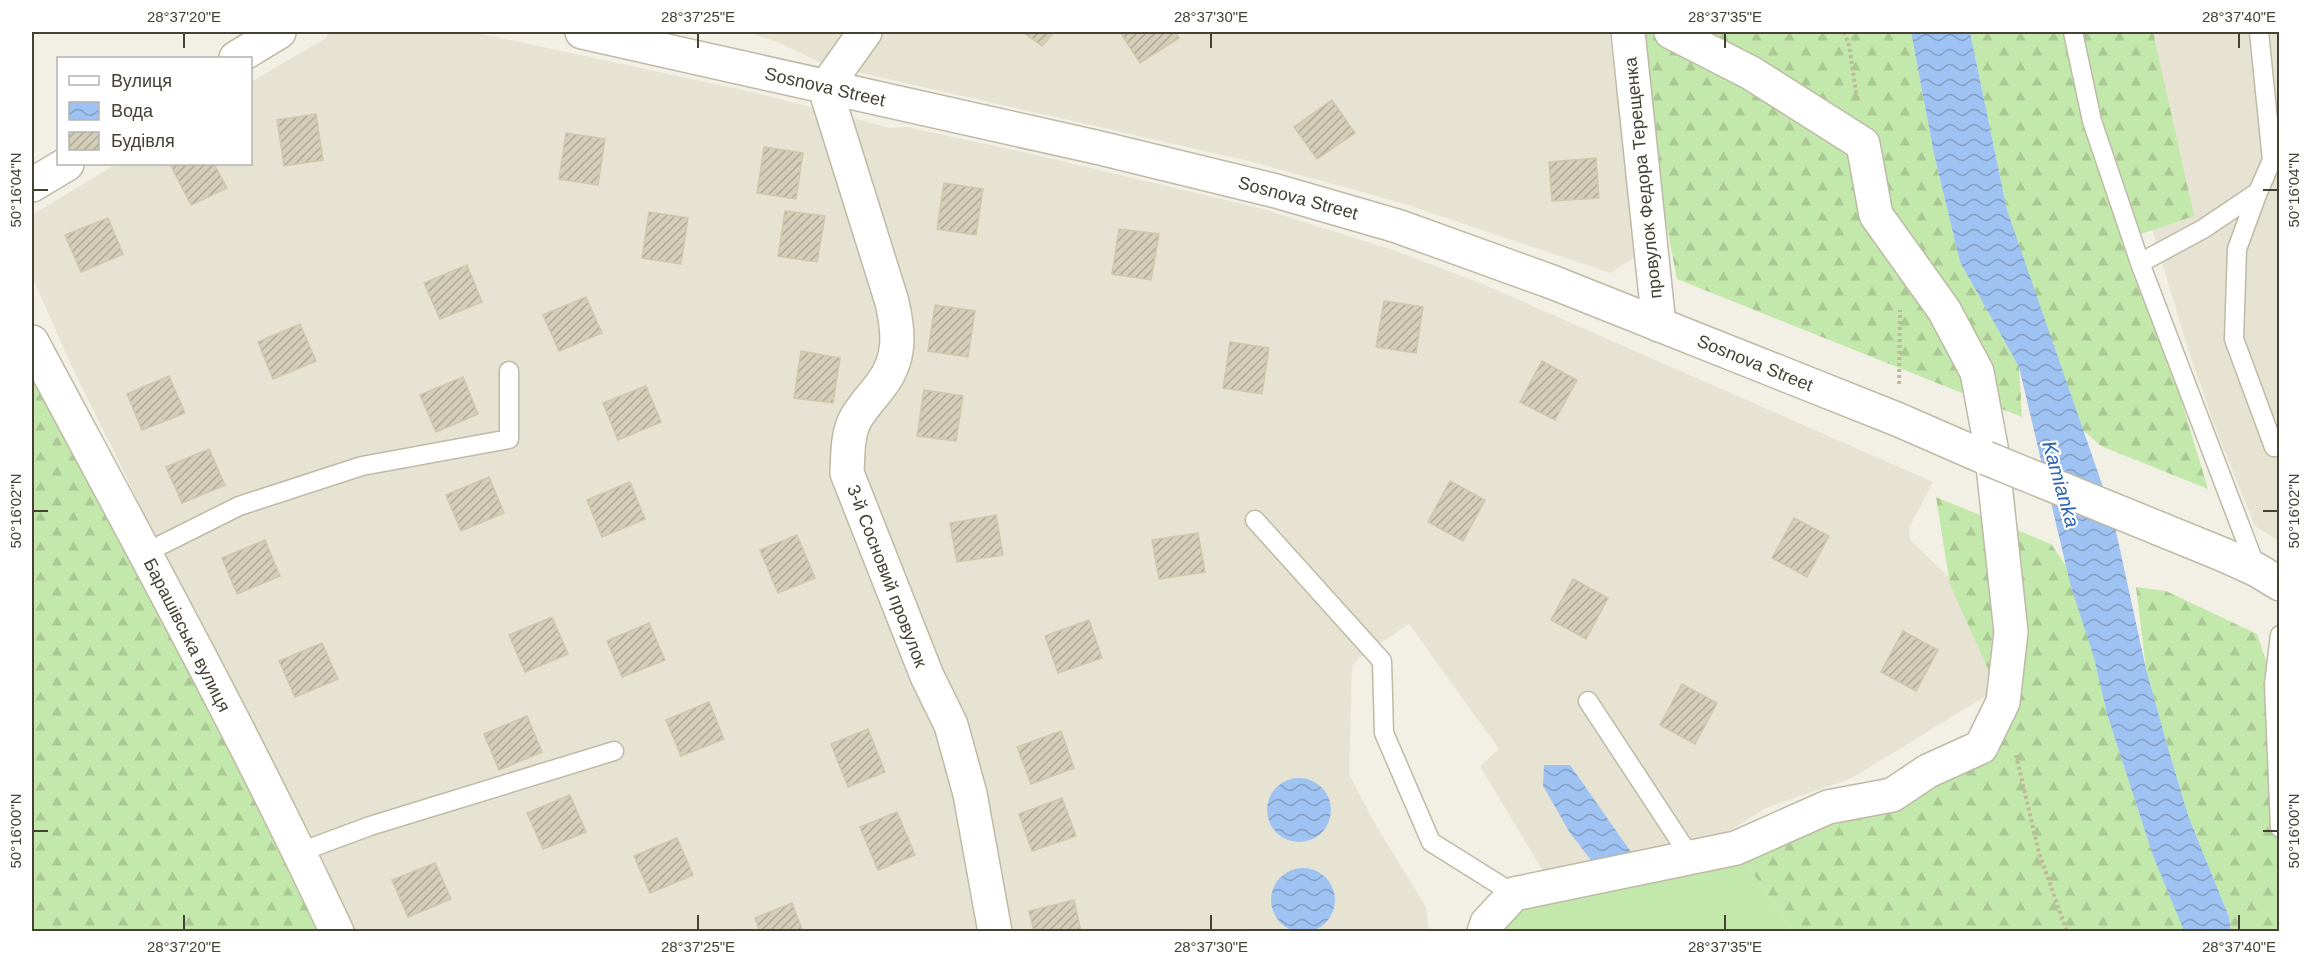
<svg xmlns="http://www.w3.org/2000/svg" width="2311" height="963" viewBox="0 0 2311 963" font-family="Arial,sans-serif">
  <defs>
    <pattern id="forest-firs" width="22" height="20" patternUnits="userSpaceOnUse" patternTransform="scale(1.5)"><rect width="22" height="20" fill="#c3e8ab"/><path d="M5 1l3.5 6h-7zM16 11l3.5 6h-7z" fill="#a9c894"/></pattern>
    <pattern id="water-waves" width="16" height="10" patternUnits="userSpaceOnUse" patternTransform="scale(1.5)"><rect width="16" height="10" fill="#9ec2f2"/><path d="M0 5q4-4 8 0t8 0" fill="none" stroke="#839fc5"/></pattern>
    <pattern id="building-hatch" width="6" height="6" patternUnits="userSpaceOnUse" patternTransform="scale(1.5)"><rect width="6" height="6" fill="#d4ceb9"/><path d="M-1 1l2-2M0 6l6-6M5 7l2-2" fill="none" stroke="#aea997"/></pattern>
  </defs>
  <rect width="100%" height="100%" fill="#f2f0e4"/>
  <path fill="#e7e3d2" d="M329,32h144l279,60 138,36 17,-1 125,27 231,55 130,41 92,35 448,197 -24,46 1,12 69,66 12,71 -5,19 -134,82 -86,30 -54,34 -155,52 -77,-128 19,-17 -90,-125 -50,34 -7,8 -3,108 25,48 52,85 3,24h-1076l-140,-263 -86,-190 -57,-115 -38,-87v-61l84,-51h134l1,-82 75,-44z
    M745,32h864l28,224 -27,17 -202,-68 -46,-13 -113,-31 -423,-96 -51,-24z
    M2094,32h185v509l-24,-15 -40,-99 -29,-84z"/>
  <path fill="#c3e8ab" d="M1736,848l56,83 -308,1 30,-38z"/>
  <path fill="url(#forest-firs)" d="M1629,32h282l23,122 26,108 59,105 3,50 -345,-138z
    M1970,32h183l41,184 -62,21 76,252 -107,-43 -25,-22 -69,-214z
    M32,351l290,580h-290z
    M1936,497l115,47 15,22 28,92 13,56 46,142 31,75h-392l-56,-83 245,-101 22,-45 -53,-117z
    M2136,587l30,4 91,43 17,50 6,144 -1,103h-48l-2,-14 -40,-99 -21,-70 -22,-79z"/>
  <path fill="url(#water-waves)" d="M1911,32h59l37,178 105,303 34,156 22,79 21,70 40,99 2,14h-47l-31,-75 -46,-142 -13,-56 -24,-75 -51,-216 -59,-105 -26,-108z
    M1544,765h26l61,87 -40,8 -21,-27 -27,-47z
    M1267 810a32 32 0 1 1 64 0a32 32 0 1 1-64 0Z
    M1271 900a32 32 0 1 1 64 0a32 32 0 1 1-64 0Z"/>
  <path fill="url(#building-hatch)" stroke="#cfc7ac" stroke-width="1.5" d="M1023,32h31l-12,14z
    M1120,32h55l4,6 -39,25z
    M1332,100l23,33 -38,26 -23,-32z
    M316,114l7,46 -39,6 -7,-46z
    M566,133l39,6 -7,46 -39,-6z
    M764,147l39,6 -7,46 -39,-6z
    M1596,158l3,40 -47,3 -3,-39z
    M170,164h44l13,24 -36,17z
    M944,183l39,6 -7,46 -39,-6z
    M785,211l40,5 -8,46 -39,-6z
    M649,212l39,6 -7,46 -39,-6z
    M108,218l15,36 -42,18 -16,-37z
    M1119,229l40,5 -8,46 -39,-6z
    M467,265l15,37 -42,17 -16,-36z
    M586,297l16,36 -43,18 -16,-36z
    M1384,301l39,6 -7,46 -40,-6z
    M935,305l40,6 -7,46 -40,-6z
    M300,324l16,37 -43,18 -15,-37z
    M1230,342l39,6 -7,46 -39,-6z
    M801,351l39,7 -7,45 -39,-5z
    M1542,361l35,19 -22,40 -35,-18z
    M169,376l16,37 -43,17 -15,-36z
    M463,377l15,37 -42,18 -16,-37z
    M646,386l15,36 -43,18 -15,-37z
    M924,390l39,6 -7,45 -39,-5z
    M209,449l16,36 -43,18 -16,-36z
    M489,477l15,36 -43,18 -15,-36z
    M1450,481l35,19 -22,41 -35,-19z
    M630,482l15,37 -43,18 -15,-37z
    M996,515l7,40 -46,7 -7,-39z
    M1794,518l35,18 -22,41 -35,-19z
    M1198,533l7,39 -46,7 -7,-39z
    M797,535l18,43 -37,15 -18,-43z
    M265,540l15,36 -43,18 -15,-36z
    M1573,579l35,19 -22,41 -35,-19z
    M552,617l16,37 -43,18 -16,-37z
    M1089,620l13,38 -44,15 -13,-37z
    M649,623l16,37 -43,17 -15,-36z
    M1903,631l35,19 -22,41 -35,-19z
    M322,643l16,36 -43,18 -16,-36z
    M1682,684l35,19 -22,41 -35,-19z
    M709,702l15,37 -43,17 -15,-36z
    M527,716l15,36 -43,18 -15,-36z
    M868,729l17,43 -37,15 -17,-43z
    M1061,731l13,37 -43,16 -14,-37z
    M570,795l16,37 -43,17 -16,-36z
    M1062,798l14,38 -44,15 -13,-37z
    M897,812l18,43 -37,15 -18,-43z
    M677,838l16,37 -43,18 -16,-37z
    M435,863l16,36 -43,18 -16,-37z
    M1074,900l7,32h-47l-5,-21z
    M792,903l11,29h-43l-5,-14z"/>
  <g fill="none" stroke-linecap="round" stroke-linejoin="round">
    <g stroke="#bebaa6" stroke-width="21">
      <path id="service" d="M2073,32l19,89 48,142 117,307
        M2258,192l-21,57 -3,90 40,108
        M2140,263l63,-34 55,-37 14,-32 -13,-128
        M1255,520l127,141 2,72 47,109 83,52
        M145,553l94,-47 123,-40 147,-27v-68
        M2280,635l-6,49 6,144
        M1588,701l103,157
        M300,852l70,-26 244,-75"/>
    </g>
    <g stroke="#bebaa6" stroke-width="36">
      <path id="minor" d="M865,32l-40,56 67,214c7,31 9,57 -11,83 -8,11 -18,21 -25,33 -9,16 -8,37 -9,55l80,203 24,49 19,69 25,138
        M1628,32l31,293
        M236,58l43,-26
        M32,185l35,-21
        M32,342c104,195 211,389 305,590
        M1484,932l3,-9 27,-29 222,-46 92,-41 64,-12 36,-24 53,-24 22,-45 8,-70 -20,-185 -14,-75 -33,-62 -68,-95 -13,-71 -112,-71 -80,-41"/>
    </g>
    <g stroke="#bebaa6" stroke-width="36">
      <path id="tertiary" d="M582,32l518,116 176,43 121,35 155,56 347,138 87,38
        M2224,555l33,15 23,14"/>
    </g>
    <path stroke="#c0b897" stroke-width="4" stroke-dasharray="3 3" stroke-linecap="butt" d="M1844,32l5,13 8,53
      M1899,384l1,-74
      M2016,755l23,98 28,79"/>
    <use href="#service" stroke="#fff" stroke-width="18"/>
    <use href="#minor" stroke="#fff" stroke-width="33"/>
    <use href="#tertiary" stroke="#fff" stroke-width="33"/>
    <g stroke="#bebaa6" stroke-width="36" stroke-linecap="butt">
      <path id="tertiary-bridge" d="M1986,458l238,97"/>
    </g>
    <use href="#tertiary-bridge" stroke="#fff" stroke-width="33"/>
  </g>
  <path fill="none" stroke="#454134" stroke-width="2" d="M184,33v15M698,33v15M1211,33v15M1725,33v15M2239,33v15M33,190h15M2263,190h15M33,511h15M2263,511h15M33,831h15M2263,831h15M184,915v15M698,915v15M1211,915v15M1725,915v15M2239,915v15"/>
  <g text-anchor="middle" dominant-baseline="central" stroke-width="4.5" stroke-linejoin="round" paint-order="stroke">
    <g font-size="18" fill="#454134" stroke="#fff">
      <text transform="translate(825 87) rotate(13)">Sosnova Street</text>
      <text transform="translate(1643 178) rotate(-96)">провулок Федора Терещенка</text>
      <text transform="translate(1298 198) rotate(15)">Sosnova Street</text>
      <text transform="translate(1755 363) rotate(22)">Sosnova Street</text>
      <text transform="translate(887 576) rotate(69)">3-й Сосновий провулок</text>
      <text transform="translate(187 635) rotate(63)">Барашівська вулиця</text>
    </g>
    <g font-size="20" font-style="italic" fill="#2b64b2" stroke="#fff">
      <text transform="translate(2061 484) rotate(74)">Kamianka</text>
    </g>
  </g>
  <rect width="2311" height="963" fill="none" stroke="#ffffff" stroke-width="66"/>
  <rect x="57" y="57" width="195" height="108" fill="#ffffff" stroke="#b5b3ae" stroke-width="1.5"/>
  <rect x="69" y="76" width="30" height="9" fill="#ffffff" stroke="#b5b3ae" stroke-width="1.5"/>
  <text x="111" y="87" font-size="18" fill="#454134">Вулиця</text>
  <rect x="69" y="102" width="30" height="18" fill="url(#water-waves)" stroke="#b5b3ae" stroke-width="1.5"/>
  <text x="111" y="117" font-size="18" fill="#454134">Вода</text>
  <rect x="69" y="132" width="30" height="18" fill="url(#building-hatch)" stroke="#b5b3ae" stroke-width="1.5"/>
  <text x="111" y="147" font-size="18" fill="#454134">Будівля</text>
  <rect x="33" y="33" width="2245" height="897" fill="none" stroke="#454134" stroke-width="2"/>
  <g font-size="15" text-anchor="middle" fill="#454134">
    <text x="184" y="22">28°37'20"E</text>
    <text x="698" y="22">28°37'25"E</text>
    <text x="1211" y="22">28°37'30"E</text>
    <text x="1725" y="22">28°37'35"E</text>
    <text x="2239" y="22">28°37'40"E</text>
    <text transform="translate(16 190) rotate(-90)" y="5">50°16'04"N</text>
    <text transform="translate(2294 190) rotate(-90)" y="5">50°16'04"N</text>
    <text transform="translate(16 511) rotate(-90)" y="5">50°16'02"N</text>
    <text transform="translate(2294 511) rotate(-90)" y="5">50°16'02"N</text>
    <text transform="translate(16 831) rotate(-90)" y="5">50°16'00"N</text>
    <text transform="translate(2294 831) rotate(-90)" y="5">50°16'00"N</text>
    <text x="184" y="952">28°37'20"E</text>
    <text x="698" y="952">28°37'25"E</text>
    <text x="1211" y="952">28°37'30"E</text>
    <text x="1725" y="952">28°37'35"E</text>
    <text x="2239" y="952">28°37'40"E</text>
  </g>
</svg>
